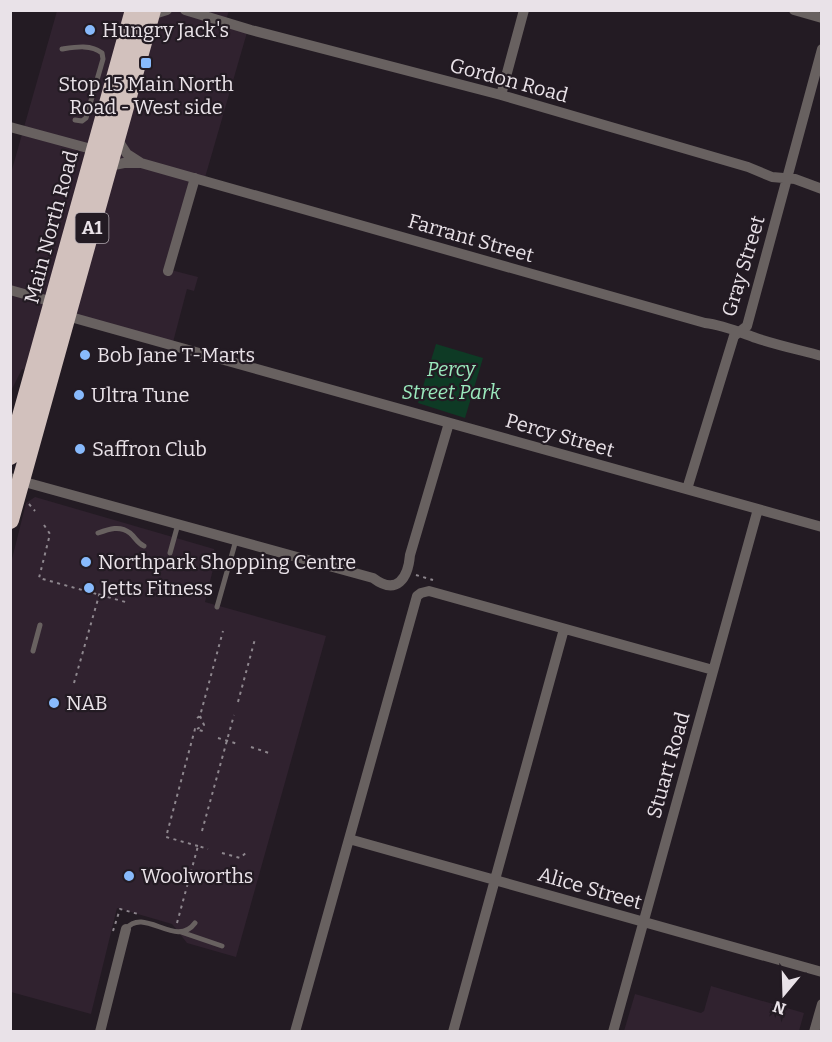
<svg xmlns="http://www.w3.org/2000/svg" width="832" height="1042" viewBox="0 0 832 1042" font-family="Bitter,serif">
  <rect width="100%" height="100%" fill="#231b23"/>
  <path fill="#30222f" d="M57,11h172l-4,11 23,7 -44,152 -7,-2 -26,91 27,7 -4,14 -7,-2 -15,57 -114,-32 -17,60 -19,-5 -11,22v-218z
    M35,497l179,52 2,8 -11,45 121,34 -90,321 -49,-14 -15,-19 -55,-16 -26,106 -80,-22v-429l15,-60z
    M711,986l93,27 -5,18h-175l11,-37 66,19 3,-2z"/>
  <path fill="#0e3a25" d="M436,344l47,14 -18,60 -47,-15z"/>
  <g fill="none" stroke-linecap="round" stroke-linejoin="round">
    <path stroke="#8e878e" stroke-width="2" stroke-dasharray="3 4.5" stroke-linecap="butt" d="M29,504l6,7
      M44,525l6,9 -11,44 90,25
      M416,575l17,5
      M74,683l26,-91
      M238,702l17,-63
      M197,718l3,-2 23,-85
      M197,729l7,-4 -4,-9
      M218,738l20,6
      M251,747l18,6
      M202,831l32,-116
      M198,846l-32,-9 29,-108 11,3
      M222,853l18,5 7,-6
      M177,923l21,-77 10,3
      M113,931l7,-22 18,5"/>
    <path stroke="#686160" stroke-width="5" d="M62,49c13,-2 29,-5 40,4l1,6 -17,59 -4,3 -7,-1
      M98,533c11,-4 22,-8 32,0 6,5 7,10 14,13
      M170,553l8,-29
      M217,607l19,-67
      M33,651l7,-26
      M126,929c18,-23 50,20 69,-6
      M181,932l41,14"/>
    <path stroke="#686160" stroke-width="10" d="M185,10l66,20 250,65 247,72 24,10 23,2 27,10
      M794,10l28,8
      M151,15l16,-5
      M501,95l23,-85
      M10,127l85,23 5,-1
      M117,139l10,15 14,9
      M109,166l15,-3h17l564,160c18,2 34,9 51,15 21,7 44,12 66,18
      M168,271l27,-93
      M10,290l43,12 3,-2
      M62,319l5,-3 755,211
      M10,478l363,100c24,18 35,0 37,-23l39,-132
      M687,489l47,-153 13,-10 75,-277
      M349,839l473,133
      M100,1032l26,-103
      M295,1032l122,-436 4,-3 8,-2 284,79
      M453,1032l111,-403
      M613,1032l145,-523
      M814,1032l8,-28"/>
    <path stroke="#d2c1bd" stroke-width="18" d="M10,456l124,-446
      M10,520l142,-510"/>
  </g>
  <g fill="#88bafc" stroke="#231b23" stroke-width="2">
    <circle cx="90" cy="30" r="6"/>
    <rect x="140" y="57" width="12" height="12" rx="3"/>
    <circle cx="85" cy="355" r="6"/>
    <circle cx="79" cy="395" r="6"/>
    <circle cx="80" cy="449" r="6"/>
    <circle cx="86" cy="562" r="6"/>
    <circle cx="89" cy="588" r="6"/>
    <circle cx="54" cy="703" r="6"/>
    <circle cx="129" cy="876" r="6"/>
  </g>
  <g text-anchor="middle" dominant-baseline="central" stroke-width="4.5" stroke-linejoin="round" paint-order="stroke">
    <rect fill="#231b23" stroke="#aea6ad" stroke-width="1.5" x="75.5" y="213" width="33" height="30" rx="4.5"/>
    <g font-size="18" font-weight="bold" fill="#e9e2e8">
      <text x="92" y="228">A1</text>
    </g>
    <g font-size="20" fill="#e9e2e8" stroke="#231b23" text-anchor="start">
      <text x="102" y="30">Hungry Jack's</text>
      <text x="146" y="84" text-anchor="middle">Stop 15 Main North<tspan x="146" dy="23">Road - West side</tspan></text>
      <text x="97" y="355">Bob Jane T-Marts</text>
      <text x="91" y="395">Ultra Tune</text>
      <text x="92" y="449">Saffron Club</text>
      <text x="98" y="562">Northpark Shopping Centre</text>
      <text x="101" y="588">Jetts Fitness</text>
      <text x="66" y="703">NAB</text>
      <text x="141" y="876">Woolworths</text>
    </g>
    <g font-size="20" fill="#e9e2e8" stroke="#231b23">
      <text transform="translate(509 80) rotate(15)">Gordon Road</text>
      <text transform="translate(51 227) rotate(-75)">Main North Road</text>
      <text transform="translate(471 238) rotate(16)">Farrant Street</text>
      <text transform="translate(743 266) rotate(-73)">Gray Street</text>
      <text transform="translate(560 435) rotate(16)">Percy Street</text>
      <text transform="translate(668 765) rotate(-74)">Stuart Road</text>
      <text transform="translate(590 888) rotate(16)">Alice Street</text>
    </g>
    <g font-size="20" font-style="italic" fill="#9ae9bd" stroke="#231b23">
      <text x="451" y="369">Percy<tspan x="451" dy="23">Street Park</tspan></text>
    </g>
  </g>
  <rect width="832" height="1042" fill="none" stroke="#e9e2e8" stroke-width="24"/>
  <g transform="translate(784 994) rotate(199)" stroke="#231b23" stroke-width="4.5" paint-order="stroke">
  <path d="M0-4.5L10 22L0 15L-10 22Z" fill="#e9e2e8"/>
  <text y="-9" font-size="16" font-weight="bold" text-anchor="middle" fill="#e9e2e8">N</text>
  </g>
</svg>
